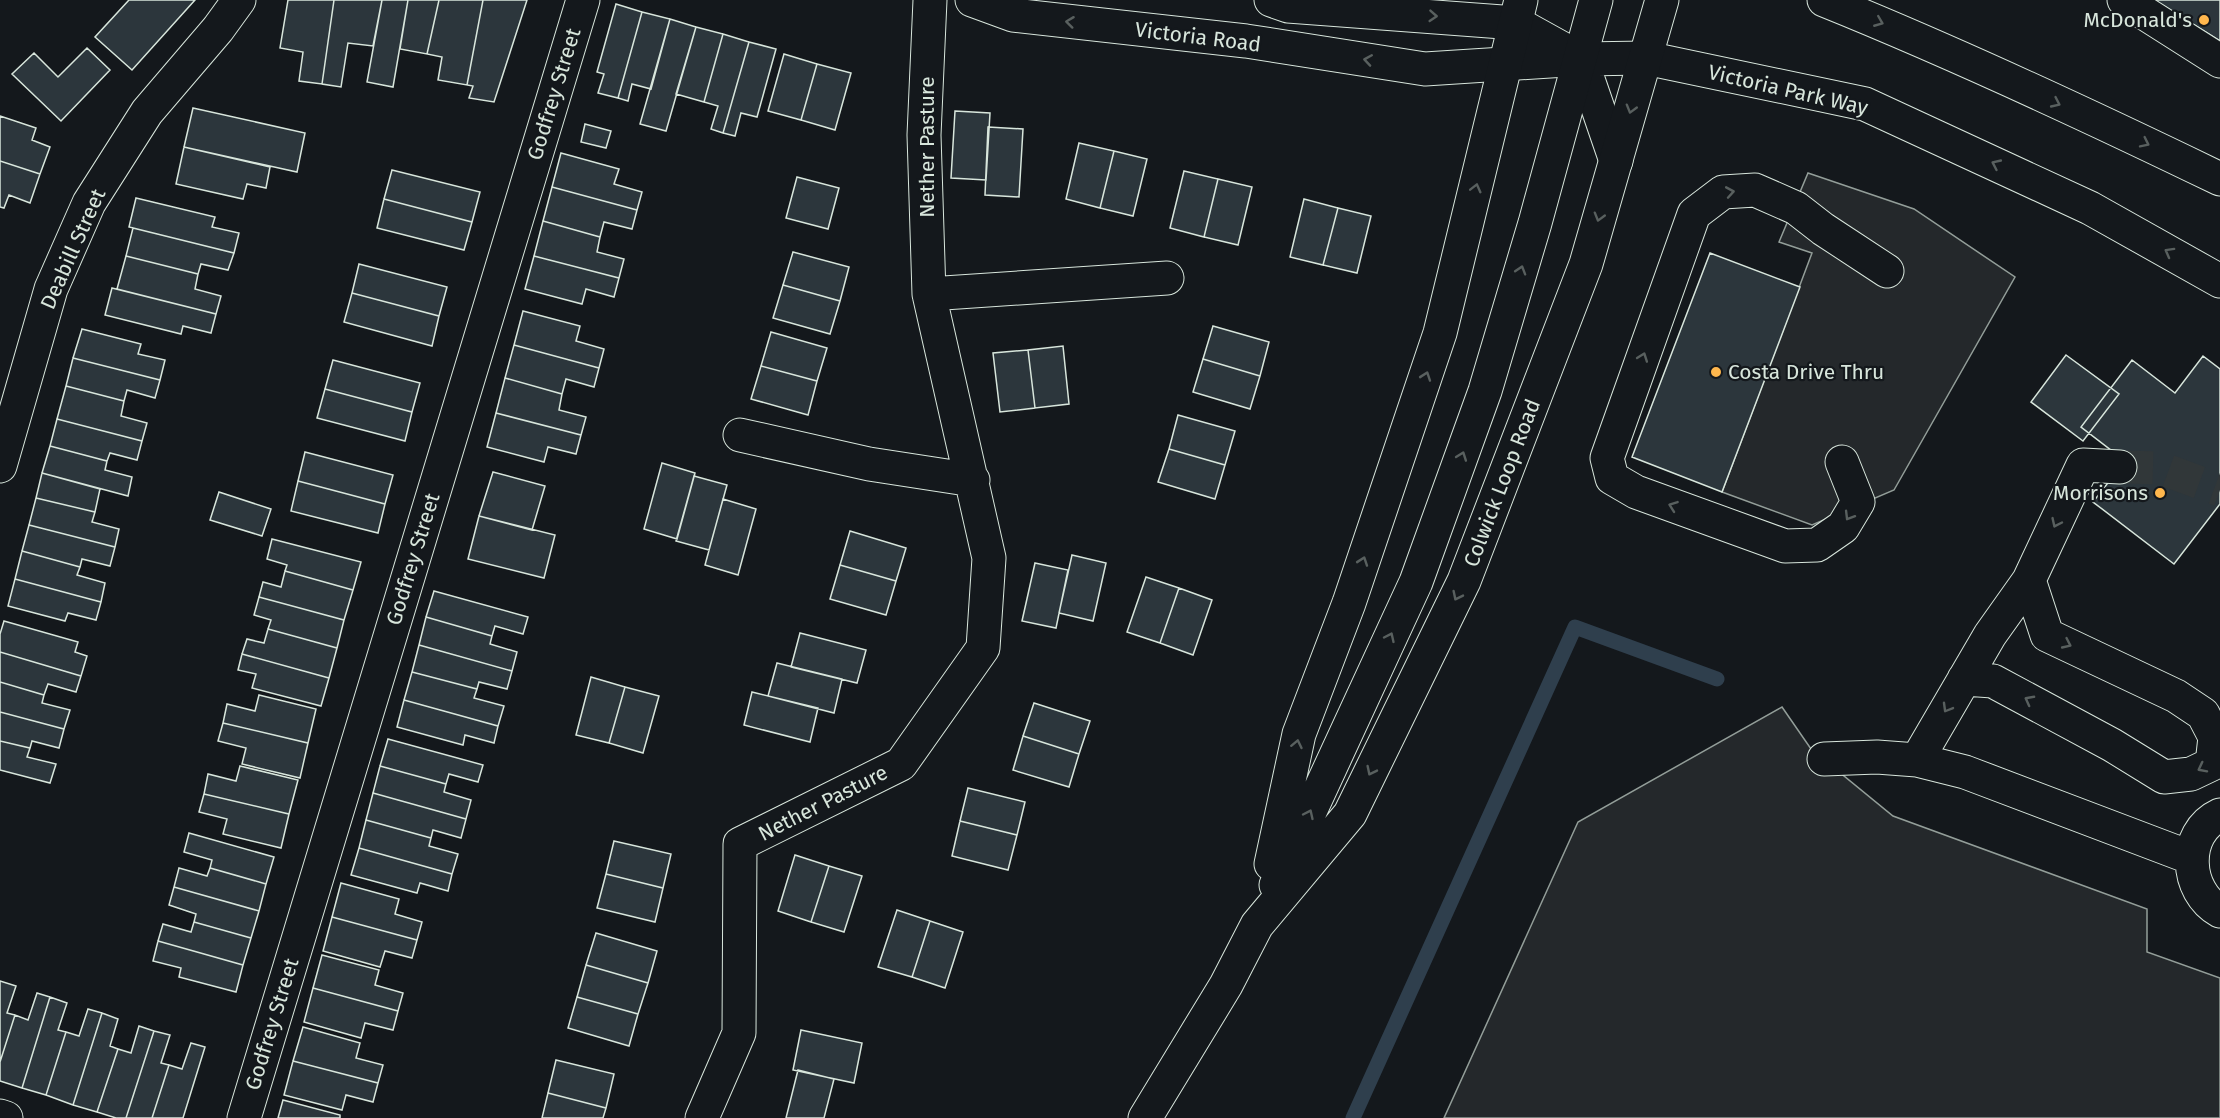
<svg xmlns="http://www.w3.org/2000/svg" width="2220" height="1118" viewBox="0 0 2220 1118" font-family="'Fira Sans',sans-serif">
  <rect width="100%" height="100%" fill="#14181c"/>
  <path fill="#24282b" stroke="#939e99" stroke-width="1.5" d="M1808,173l106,36 101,68 -121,213 -82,35 -90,-33 90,-239 -33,-11z
    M1782,707l29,42 82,67 254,93v43l73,26v140h-776l134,-296z"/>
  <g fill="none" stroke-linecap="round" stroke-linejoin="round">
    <path stroke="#2f3f4d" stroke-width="15" d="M1353,1118l222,-491 142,52"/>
  </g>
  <path fill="#2c363c" stroke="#d8e6dc" stroke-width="1.5" d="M129,0h66l-63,70 -37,-33z
    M288,0h46l-12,84 -23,-3 4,-29 -23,-4z
    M334,0h48l-9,46 -25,-3 -7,44 -19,-3z
    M382,0h26l-15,87 -26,-5z
    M408,0h31l-12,54 -27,-5z
    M439,0h44l-16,85 -29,-5 4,-23 -15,-3z
    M483,0h44l-33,102 -25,-4 4,-12 -6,-1z
    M2154,0h66v41z
    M616,4l26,8 -24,86 -20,-5 6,-19 -7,-2z
    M642,12l28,7 -19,70 -19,-5 -4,17 -10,-3z
    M670,19l26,8 -30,104 -26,-7z
    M696,27l27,7 -19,68 -28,-8z
    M723,34l26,8 -26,91 -12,-4 7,-23 -14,-4z
    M749,42l27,7 -19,68 -16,-4 -6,23 -12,-3z
    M87,48l23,22 -49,51 -49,-47 22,-21 24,24z
    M784,54l33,10 -16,56 -33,-9z
    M817,64l34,9 -16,57 -34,-10z
    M193,108l112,25 -8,39 -113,-25z
    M955,111l35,2 -4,67 -35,-2z
    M0,116l36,12 -4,12 18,7 -10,27 -40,-13z
    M585,124l26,7 -5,17 -25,-6z
    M988,127l35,2 -4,68 -34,-2z
    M1079,143l35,8 -14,57 -34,-9z
    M184,147l86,20 -4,21 -19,-4 -4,15 -67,-15z
    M1114,151l33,8 -14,57 -33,-8z
    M561,153l58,16 -5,15 28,8 -5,18 -85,-23z
    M0,161l40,13 -10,29 -21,-8 -5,13 -4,-1z
    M392,170l88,22 -8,30 -88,-23z
    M1184,171l34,8 -14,58 -34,-9z
    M797,177l42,11 -11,41 -42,-11z
    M1218,179l34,8 -14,58 -34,-8z
    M552,187l85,23 -5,19 -28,-7 -4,15 -57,-16z
    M136,198l79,19 -3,10 27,6 -5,20 -105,-26z
    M384,199l88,23 -8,28 -87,-22z
    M1304,199l34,9 -15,57 -33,-8z
    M1338,208l33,8 -14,57 -34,-8z
    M543,221l57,16 -3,15 27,7 -5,19 -85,-22z
    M133,228l101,25 -6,17 -27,-6 -3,10 -72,-18z
    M793,252l56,15 -9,34 -57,-16z
    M1710,253l90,34 -78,205 -90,-35z
    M126,256l72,18 -3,15 26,7 -5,18 -99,-25z
    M534,256l85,22 -5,19 -28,-8 -4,15 -57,-15z
    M359,264l88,23 -8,29 -87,-23z
    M783,285l57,16 -10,33 -57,-16z
    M112,288l104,26 -5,19 -28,-7 -2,8 -76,-19z
    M352,293l87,23 -7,30 -88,-24z
    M523,311l57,15 -4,15 28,8 -5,19 -85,-23z
    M1213,326l56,16 -9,34 -57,-17z
    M82,329l59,15 -3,10 27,6 -5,20 -87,-22z
    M771,332l56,16 -10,33 -56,-15z
    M514,345l85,23 -5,19 -28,-8 -4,15 -57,-16z
    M1063,346l6,58 -34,4 -7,-58z
    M1028,350l7,58 -35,4 -7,-59z
    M2066,355l53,39 -36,47 -52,-39z
    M2203,356l17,13v135l-46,60 -81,-62 32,-41 -44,-34 51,-67 43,33z
    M73,358l87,22 -5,18 -28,-8 -3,11 -58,-15z
    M1203,359l57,17 -10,33 -57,-17z
    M333,360l87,23 -8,29 -87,-23z
    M761,366l56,15 -9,34 -57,-16z
    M505,378l57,16 -3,16 27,7 -5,18 -85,-22z
    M66,386l58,15 -3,15 26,7 -5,18 -85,-22z
    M325,389l87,23 -7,29 -88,-23z
    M496,413l85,22 -5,19 -28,-7 -4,15 -57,-15z
    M1178,415l57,16 -10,34 -56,-16z
    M57,419l85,22 -5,19 -27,-7 -3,8 -57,-15z
    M50,446l57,15 -2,9 27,7 -4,19 -86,-23z
    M1169,449l56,16 -10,34 -57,-17z
    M305,452l88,23 -8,29 -87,-23z
    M662,463l33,10 -18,66 -33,-10z
    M493,472l52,14 -13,44 -53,-14z
    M42,473l58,16 -5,23 -59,-14z
    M694,476l33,9 -18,65 -33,-9z
    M298,481l87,23 -7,29 -87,-22z
    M219,492l52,17 -9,27 -52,-16z
    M36,498l59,14 -3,10 27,7 -4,18 -86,-22z
    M723,499l33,10 -18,66 -33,-10z
    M479,516l76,19 -11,43 -76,-19z
    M29,525l86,22 -5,19 -28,-7 -2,8 -58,-16z
    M850,531l56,17 -10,33 -56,-16z
    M272,539l89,23 -8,28 -68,-19 2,-6 -20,-6z
    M22,551l58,16 -3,8 28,8 -4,19 -86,-23z
    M1072,555l34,8 -13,58 -34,-8z
    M1035,563l33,7 -12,58 -34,-7z
    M840,565l56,16 -10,34 -56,-16z
    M285,571l68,19 -9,30 -85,-23 4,-15 18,5z
    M1146,577l33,11 -19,55 -33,-11z
    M15,579l86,23 -5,18 -28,-7 -3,8 -57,-15z
    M1179,588l33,12 -19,55 -33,-12z
    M434,591l94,26 -5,17 -28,-8 -3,10 -66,-19z
    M259,597l85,23 -7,28 -69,-19 3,-9 -17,-5z
    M426,617l66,19 -2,8 27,8 -5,19 -93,-26z
    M4,621l74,21 -3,10 12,4 -6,20 -81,-24v-18z
    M268,629l69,19 -8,30 -87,-24 5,-15 17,4z
    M800,633l66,17 -9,33 -66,-16z
    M419,645l93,26 -5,18 -28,-7 -2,7 -65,-17z
    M0,652l81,24 -5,16 -28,-8 -4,11 -44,-13z
    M242,654l87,24 -8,28 -69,-18 4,-14 -18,-4z
    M777,663l65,16 -8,34 -66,-17z
    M412,672l65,17 -3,9 30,8 -6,20 -94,-26z
    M591,677l34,10 -16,56 -33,-8z
    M0,682l44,13 -2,8 28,7 -6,19 -64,-17z
    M625,687l34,9 -16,57 -34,-10z
    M752,692l66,16 -8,34 -66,-17z
    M259,695l57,14 -8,34 -85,-20 4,-19 28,7z
    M404,700l94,26 -4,17 -29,-8 -2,10 -66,-18z
    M1034,703l56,18 -11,33 -56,-18z
    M0,712l64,17 -5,19 -27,-7 -2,7 -30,-7z
    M223,723l85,20 -8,35 -58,-14 4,-16 -28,-7z
    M1023,736l56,18 -10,33 -56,-17z
    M388,739l95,26 -5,17 -29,-8 -3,10 -66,-18z
    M0,741l30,7 -3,9 29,7 -6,19 -50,-13z
    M240,766l58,14 -9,34 -85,-20 4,-20 28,7z
    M380,766l66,18 -2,8 27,8 -5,19 -93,-26z
    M968,788l57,14 -8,33 -57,-14z
    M373,793l93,26 -5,19 -28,-8 -2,8 -65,-18z
    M204,794l85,20 -8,34 -58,-14 4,-15 -28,-7z
    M366,820l65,18 -2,8 29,8 -6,20 -93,-26z
    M960,821l57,14 -9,35 -56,-14z
    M189,833l85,24 -8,27 -56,-16 2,-8 -28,-8z
    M614,841l57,13 -8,34 -57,-14z
    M359,848l93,26 -4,17 -28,-8 -3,10 -66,-18z
    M795,855l34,11 -18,56 -33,-11z
    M829,866l33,10 -18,56 -33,-10z
    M179,868l28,8 3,-8 56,16 -7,27 -85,-24z
    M606,874l57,14 -8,34 -58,-14z
    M341,883l58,16 -4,15 27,8 -5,18 -85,-23z
    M174,887l85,24 -8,27 -57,-16 2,-8 -27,-9z
    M897,910l33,11 -18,56 -34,-10z
    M332,917l85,23 -5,18 -27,-7 -5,16 -57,-16z
    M930,921l33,11 -18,56 -33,-11z
    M194,922l57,16 -8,27 -85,-24 5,-17 28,8z
    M596,933l61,18 -9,32 -62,-18z
    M158,941l85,24 -7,27 -57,-15 2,-9 -28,-7z
    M322,955l57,15 -4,15 28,8 -5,18 -85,-23z
    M586,965l62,18 -10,31 -61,-17z
    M0,981l16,5 -9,27 8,2 -15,47z
    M313,988l85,23 -5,19 -28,-7 -4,15 -57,-16z
    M37,993l13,4 -28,91 -22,-7v-19l15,-47 13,5z
    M50,997l17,6 -9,27 8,2 -20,63 -24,-7z
    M577,997l61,17 -9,32 -61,-18z
    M88,1009l14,4 -29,92 -27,-10 20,-63 13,4z
    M102,1013l16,6 -8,27 8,3 -21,63 -24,-7z
    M139,1026l15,5 -28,87h-10l-19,-6 21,-63 13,4z
    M303,1027l57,16 -4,15 27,7 -5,18 -85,-22z
    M801,1030l61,13 -8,40 -61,-13z
    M154,1031l16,4 -9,28 8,2 -17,53h-26z
    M191,1043l14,4 -22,71h-31l17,-53 13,4z
    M556,1060l58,14 -8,34 -58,-15z
    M293,1061l85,22 -5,19 -27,-7 -4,15 -58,-15z
    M798,1070l36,9 -10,39h-38z
    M548,1093l58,15 -3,10h-61z
    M283,1100l57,15v3h-62z"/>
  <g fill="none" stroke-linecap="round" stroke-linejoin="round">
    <path stroke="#313739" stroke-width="33" stroke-dasharray="33 16" stroke-linecap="butt" d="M2120,467l40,1 60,22"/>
    <g stroke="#d8e6dc" stroke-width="35">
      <path id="minor" d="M972,0l41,15 233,26 179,28 156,-10 65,-1 219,46 225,104 130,73
        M1271,0l17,6 228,17 65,36 35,102
        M1824,0c134,54 266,116 396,179
        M2124,0l96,61
        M929,294l238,-16
        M740,435l129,29 104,16
        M1842,462l16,40 -15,25 -26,18 -32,1 -149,-54 -24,-14 -5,-20 87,-244 29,-22 32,-2 41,18 27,21 64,42
        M0,466l51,-177 38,-86 58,-91 71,-83 21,-29
        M1964,679l29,2 119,64 52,32 27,-3 21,-10 3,-27 -12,-23 -27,-18 -129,-61 -18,-55
        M1824,759l53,-2 40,3 48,12 227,86
        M1917,760l73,-125 39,-55 54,-115 37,2
        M2220,815c-39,18 -35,77 0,96
        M0,1116l6,2
        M244,1118l339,-1118
        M702,1118l37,-85 1,-189 161,-80 82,-116 6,-90 -60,-264 -5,-159 6,-135"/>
    </g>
    <g stroke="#d8e6dc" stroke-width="35">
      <path id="major" d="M1271,864l28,-130 50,-131 91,-270 81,-333
        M1276,885l140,-303 69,-191 50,-168 61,-223
        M1145,1118l81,-133 31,-60 93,-111 114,-233 122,-317 76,-264"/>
    </g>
    <use href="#minor" stroke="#14181c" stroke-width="33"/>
    <use href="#major" stroke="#14181c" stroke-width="33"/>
  </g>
  <defs><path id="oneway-chevron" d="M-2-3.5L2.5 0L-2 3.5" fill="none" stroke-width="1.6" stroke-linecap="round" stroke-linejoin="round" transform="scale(1.5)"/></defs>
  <g stroke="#59605f">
    <use href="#oneway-chevron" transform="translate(1433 16) rotate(4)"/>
    <use href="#oneway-chevron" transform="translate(1070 22) rotate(-173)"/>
    <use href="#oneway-chevron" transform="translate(1879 22) rotate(22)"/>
    <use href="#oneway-chevron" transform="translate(1368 60) rotate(-171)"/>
    <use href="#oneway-chevron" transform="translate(2056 103) rotate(25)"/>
    <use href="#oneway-chevron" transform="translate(1631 109) rotate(106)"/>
    <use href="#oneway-chevron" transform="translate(2145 143) rotate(26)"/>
    <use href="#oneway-chevron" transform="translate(1996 164) rotate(-155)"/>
    <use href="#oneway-chevron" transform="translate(1476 188) rotate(-76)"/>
    <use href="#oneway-chevron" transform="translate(1730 192) rotate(-10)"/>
    <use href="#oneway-chevron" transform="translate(1599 217) rotate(106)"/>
    <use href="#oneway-chevron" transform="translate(2169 252) rotate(-151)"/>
    <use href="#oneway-chevron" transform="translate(1521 270) rotate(-73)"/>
    <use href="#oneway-chevron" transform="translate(1643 357) rotate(-70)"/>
    <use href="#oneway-chevron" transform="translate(1426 376) rotate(-71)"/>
    <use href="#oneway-chevron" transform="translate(1462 456) rotate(-70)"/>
    <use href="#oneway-chevron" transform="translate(1673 506) rotate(-160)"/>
    <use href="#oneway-chevron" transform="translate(1849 516) rotate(121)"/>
    <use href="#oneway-chevron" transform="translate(2056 523) rotate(115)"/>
    <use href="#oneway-chevron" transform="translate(1363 561) rotate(-71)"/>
    <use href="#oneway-chevron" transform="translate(1457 596) rotate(116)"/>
    <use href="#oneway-chevron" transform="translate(1390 637) rotate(-65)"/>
    <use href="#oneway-chevron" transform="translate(2067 644) rotate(25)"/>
    <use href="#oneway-chevron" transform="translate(2029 700) rotate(-152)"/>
    <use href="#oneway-chevron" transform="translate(1947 708) rotate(120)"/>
    <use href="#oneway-chevron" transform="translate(1297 744) rotate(-78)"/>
    <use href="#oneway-chevron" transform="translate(2202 768) rotate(153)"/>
    <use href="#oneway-chevron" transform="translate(1371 771) rotate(116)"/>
    <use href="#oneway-chevron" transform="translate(1309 814) rotate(-65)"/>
  </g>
  <g fill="#ffb74d" stroke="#14181c" stroke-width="2">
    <circle cx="2204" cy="20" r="6"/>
    <circle cx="1716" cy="372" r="6"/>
    <circle cx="2160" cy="493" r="6"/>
  </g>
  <g text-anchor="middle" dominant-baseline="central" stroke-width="4.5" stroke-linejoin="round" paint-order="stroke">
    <g font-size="21" fill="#d8e6dc" stroke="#14181c" text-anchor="end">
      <text x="2192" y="20">McDonald's</text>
      <text x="1728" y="372" text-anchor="start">Costa Drive Thru</text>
      <text x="2148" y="493">Morrisons</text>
    </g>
    <g font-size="21" fill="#d8e6dc" stroke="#14181c">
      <text transform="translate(1198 37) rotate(7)">Victoria Road</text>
      <text transform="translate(1788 90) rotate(13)">Victoria Park Way</text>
      <text transform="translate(554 94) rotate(-73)">Godfrey Street</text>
      <text transform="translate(927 147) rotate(-90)">Nether Pasture</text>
      <text transform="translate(73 249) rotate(-66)">Deabill Street</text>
      <text transform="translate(1502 483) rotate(-69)">Colwick Loop Road</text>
      <text transform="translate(413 559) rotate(-73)">Godfrey Street</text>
      <text transform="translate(823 803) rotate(-27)">Nether Pasture</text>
      <text transform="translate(272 1024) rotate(-73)">Godfrey Street</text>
    </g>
  </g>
</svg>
